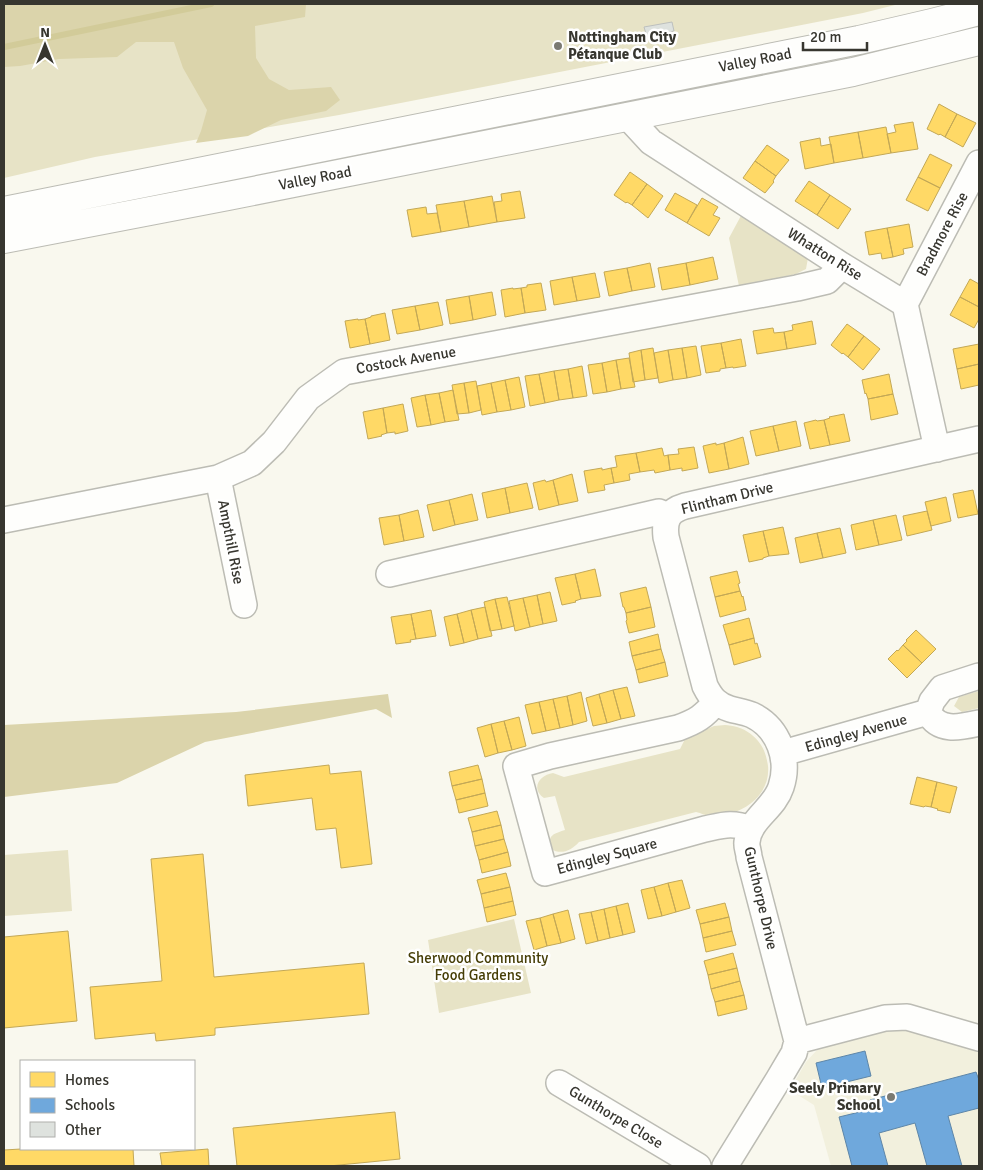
<svg xmlns="http://www.w3.org/2000/svg" width="983" height="1170" viewBox="0 0 983 1170" font-family="Signika,sans-serif">
  <rect width="100%" height="100%" fill="#f9f8ee"/>
  <path fill="#f2f0dd" d="M910,1028l69,21v117h-148l-17,-61 -24,-15 16,-28 11,-12 15,-6 18,-5 45,-10z"/>
  <path fill="#e7e3c6" d="M253,4h646l-36,9 -524,102 -244,42 -91,21v-125z
    M743,212l65,46 -2,11 -10,5 -57,12 -10,-48z
    M979,691v17l-17,4 -8,-6 5,-9z
    M725,725c4,0 8,1 12,2 10,3 18,9 24,18 4,6 6,14 7,21 3,31 -29,51 -57,50 -5,0 -10,-3 -15,-4l-117,30c-8,9 -18,13 -28,7 -4,-14 2,-15 14,-19l-10,-34 -11,2c-14,-10 -4,-23 9,-25l11,4 116,-28 5,-10 29,-13z
    M68,850l4,61 -68,5v-61z
    M514,919l17,74 -92,20 -11,-73z"/>
  <path fill="#dbd4ab" d="M4,4h302l-1,13 -50,9 1,32 13,21 20,11 42,-3 9,13 -14,11 -45,9 -33,16 -52,7 5,-12 6,-21 -24,-42 -9,-26h-38l-19,15 -58,2 -39,7 -16,1z
    M388,694l4,24 -16,-9 -171,33 -88,41 -113,14v-72l232,-13z"/>
  <path fill="#ffd966" stroke="#c3a856" d="M939,104l18,10 -12,23 -5,-3 -1,1 -12,-6z
    M957,114l19,9 -13,24 -18,-10z
    M913,122l5,27 -27,4 -4,-19 9,-2 -2,-7z
    M886,127l5,26 -28,5 -5,-26z
    M858,132l5,26 -29,5 -5,-26z
    M820,138l1,8 10,-2 3,19 -29,6 -5,-27z
    M767,145l22,15 -13,16 -21,-15z
    M930,154l22,11 -12,23 -22,-11z
    M755,161l21,15 -3,5 1,1 -9,11 -22,-15z
    M630,172l17,12 -15,21 -5,-3 -1,1 -12,-8z
    M918,177l22,11 -12,23 -22,-11z
    M809,181l21,14 -13,20 -22,-14z
    M647,184l16,12 -15,22 -16,-13z
    M520,191l5,27 -28,4 -3,-20 8,-1 -1,-7z
    M675,193l22,12 -10,18 -22,-13z
    M830,195l21,14 -13,20 -21,-14z
    M492,196l5,26 -28,5 -5,-26z
    M702,198l16,9 -5,8 7,3 -11,18 -22,-13z
    M464,201l5,26 -28,5 -5,-27z
    M426,207l1,7 10,-1 4,19 -29,5 -5,-27z
    M909,224l4,23 -10,2 1,5 -11,3 -6,-29z
    M887,228l6,29 -11,2 -1,-6 -12,2 -4,-23z
    M713,257l5,22 -28,6 -4,-22z
    M650,263l5,24 -23,4 -5,-23z
    M686,263l4,22 -28,5 -4,-22z
    M627,268l5,23 -23,5 -5,-24z
    M595,273l5,24 -23,4 -5,-24z
    M572,277l5,24 -23,4 -4,-24z
    M970,279l9,5v23l-19,-10z
    M541,283l5,27 -21,3 -4,-25 6,-1v-2z
    M513,288v1l8,-1 4,25 -20,4 -4,-27z
    M492,292l4,23 -23,5 -4,-24z
    M469,296l4,24 -23,4 -4,-24z
    M960,297l19,10v12l-5,9 -24,-13z
    M438,302l5,23 -23,5 -5,-24z
    M415,306l5,24 -23,4 -5,-24z
    M385,313l5,27 -20,4 -5,-25 6,-2v-1z
    M358,319v1l7,-1 5,25 -20,4 -5,-27z
    M812,321l4,23 -29,5 -3,-17 9,-2 -1,-5z
    M847,324l17,12 -16,21 -5,-4 -1,1 -11,-9z
    M773,328l1,5 10,-1 3,17 -30,5 -4,-23z
    M864,336l16,13 -17,21 -15,-13z
    M741,339l5,27 -13,2v-1l-7,1 -5,-25z
    M721,343l5,25 -6,1v2l-14,2 -5,-27z
    M979,344v20l-22,5 -4,-20z
    M696,346l5,29 -14,3 -5,-30z
    M653,348l5,30 -13,2 -4,-30z
    M682,348l5,30 -14,2 -5,-30z
    M641,350l4,30 -12,2 -4,-29z
    M668,350l5,30 -14,3 -5,-30z
    M629,358l6,29 -14,2 -5,-29z
    M616,360l5,29 -14,3 -5,-29z
    M602,363l5,29 -14,2 -5,-29z
    M979,364v21l-18,4 -4,-20z
    M582,366l5,30 -14,2 -5,-29z
    M568,369l5,29 -14,2 -5,-29z
    M554,371l5,29 -14,3 -6,-29z
    M539,374l6,29 -15,3 -5,-30z
    M889,374l4,20 -25,5 -2,-6 -1,1 -3,-14z
    M519,377l6,30 -14,3 -6,-30z
    M505,380l6,30 -14,2 -6,-29z
    M476,381l5,29 -12,3 -5,-30z
    M464,383l5,30 -12,1 -5,-29z
    M491,383l6,29 -15,3 -5,-29z
    M453,390l6,30 -14,2 -6,-29z
    M439,393l6,29 -14,3 -6,-30z
    M893,394l5,20 -27,6 -3,-21z
    M425,395l6,30 -14,2 -6,-29z
    M403,404l5,27 -13,3v-2l-8,1 -4,-25z
    M383,408l4,25 -6,2 1,1 -14,3 -5,-27z
    M844,414l6,27 -20,4 -6,-25 6,-2 -1,-1z
    M816,420l1,1 7,-1 6,25 -20,4 -6,-26z
    M796,421l5,25 -22,5 -6,-25z
    M773,426l6,25 -23,5 -6,-25z
    M743,437l6,27 -20,5 -5,-26z
    M716,443v2l8,-2 5,26 -20,4 -6,-27z
    M694,447l4,21 -16,3v-3l-12,2 -2,-15 11,-1 -1,-5z
    M662,448l2,8 4,-1 2,15 -15,3 -1,-3 -14,2 -4,-19z
    M636,453l4,19 -11,2 1,6 -16,3 -3,-15 6,-1 -2,-11z
    M602,468v2l9,-2 3,15 -10,2 1,5 -17,3 -4,-22z
    M572,474l6,27 -19,4 -6,-25z
    M545,480l1,2 7,-2 6,25 -20,5 -6,-27z
    M527,483l6,25 -23,5 -5,-25z
    M505,488l5,25 -23,5 -5,-25z
    M973,490l5,24 -20,4 -5,-24z
    M472,494l6,26 -23,5 -6,-25z
    M946,497l5,24 -20,5 -6,-24z
    M449,500l6,25 -22,6 -6,-26z
    M418,510l6,27 -20,4 -5,-26z
    M927,511l5,19 -25,6 -4,-20z
    M399,515l5,26 -20,4 -5,-27z
    M896,515l6,25 -23,5 -6,-25z
    M873,520l6,25 -23,5 -5,-25z
    M783,527l6,27 -20,2 -6,-25z
    M840,528l6,25 -23,5 -6,-25z
    M763,531l6,25 -6,2v1l-14,3 -6,-27z
    M817,533l6,25 -23,5 -5,-25z
    M595,569l6,27 -20,3 -6,-25z
    M737,571l3,12 -2,1 2,7 -25,6 -5,-20z
    M575,574l6,25 -6,2 1,1 -14,3 -7,-27z
    M646,587l5,20 -25,6 -2,-6h-1l-3,-14z
    M740,591l2,6 1,-1 3,14 -26,7 -5,-20z
    M550,592l7,29 -14,3 -6,-29z
    M537,595l6,29 -13,3 -7,-29z
    M507,597l7,29 -12,3 -7,-30z
    M523,598l7,29 -15,4 -6,-30z
    M495,599l7,30 -12,2 -6,-29z
    M485,607l7,29 -14,3 -7,-29z
    M651,607l4,20 -26,6 -3,-12 1,-1 -1,-7z
    M431,610l5,26 -20,3 -5,-25z
    M471,610l7,29 -14,4 -7,-29z
    M411,614l5,25 -6,1 1,2 -15,2 -5,-27z
    M457,614l7,29 -14,3 -6,-29z
    M749,618l5,20 -25,7 -6,-20z
    M916,630l20,19 -14,14 -19,-18 4,-4 -1,-1z
    M658,634l3,15 -29,7 -3,-14z
    M754,638l1,6 2,-1 4,14 -27,8 -5,-20z
    M903,645l19,18 -15,15 -19,-19 9,-9 1,1z
    M661,649l4,13 -29,8 -4,-14z
    M665,662l3,14 -29,7 -3,-13z
    M627,687l8,29 -14,3 -8,-29z
    M613,690l8,29 -14,4 -8,-29z
    M581,692l6,29 -14,4 -6,-29z
    M599,694l8,29 -14,3 -7,-28z
    M567,696l6,29 -13,3 -7,-29z
    M553,699l7,29 -14,3 -7,-29z
    M539,702l7,29 -14,3 -7,-29z
    M519,717l7,29 -14,4 -8,-29z
    M504,721l8,29 -14,3 -7,-29z
    M491,724l7,29 -13,4 -8,-29z
    M329,765l1,9 31,-3 11,93 -31,4 -5,-40 -20,2 -4,-32 -64,8 -3,-31z
    M478,765l4,14 -30,7 -3,-14z
    M917,777l20,5 -6,25 -6,-1 -1,1 -14,-3z
    M482,779l3,14 -29,7 -4,-14z
    M937,782l20,5 -7,26 -13,-3 1,-1 -7,-2z
    M485,793l3,13 -29,7 -3,-13z
    M497,811l4,14 -29,7 -4,-14z
    M501,825l3,14 -29,7 -3,-14z
    M504,839l4,13 -29,8 -4,-14z
    M508,852l3,14 -29,7 -3,-13z
    M203,854l11,123 150,-14 5,51 -154,14v7l-59,6 -1,-8 -60,6 -5,-52 72,-6 -11,-122z
    M506,873l4,14 -29,7 -4,-14z
    M682,880l8,28 -14,4 -8,-29z
    M668,883l8,29 -14,4 -8,-29z
    M510,887l3,14 -29,7 -3,-14z
    M654,887l8,29 -14,3 -7,-29z
    M513,901l3,14 -29,7 -3,-14z
    M628,903l7,29 -12,3 -7,-29z
    M725,903l4,14 -29,7 -4,-14z
    M616,906l7,29 -13,3 -6,-29z
    M604,909l6,29 -12,3 -7,-29z
    M568,910l7,29 -14,4 -8,-29z
    M591,912l7,29 -12,3 -7,-30z
    M553,914l8,29 -14,3 -7,-28z
    M729,917l3,14 -29,7 -3,-14z
    M540,918l7,28 -13,4 -8,-29z
    M68,931l9,90 -73,7v-91z
    M732,931l4,14 -30,7 -3,-14z
    M733,953l4,15 -29,7 -4,-14z
    M737,968l3,13 -29,8 -3,-14z
    M740,981l4,14 -29,7 -4,-13z
    M744,995l3,14 -29,7 -3,-14z
    M395,1112l5,47 -71,7h-92l-4,-38z
    M21,1149h112l1,17h-130v-16z
    M208,1149l1,17h-47l-2,-13z"/>
  <path fill="#6fa8dc" stroke="#5e86a8" d="M865,1051l6,25 -49,12 -6,-25z
    M976,1072l3,8v28l-31,8 14,50h-35l-12,-43 -36,10 9,33h-36l-13,-49 33,-8 -2,-9z"/>
  <g fill="none" stroke-linecap="round" stroke-linejoin="round">
    <path stroke="#d2cb99" stroke-width="6" d="M4,47l207,-43"/>
  </g>
  <path fill="#dee2de" stroke="#bdc0be" d="M672,22l2,9 -27,6 -3,-10z"/>
  <g fill="none" stroke-linecap="round" stroke-linejoin="round">
    <g stroke="#bcbcb4" stroke-width="28">
      <path id="minor" d="M627,116l24,26 190,123 64,39 32,145
        M905,304l74,-141
        M218,478l26,127
        M4,520l214,-42 34,-15 22,-21 34,-44 36,-26 453,-84 30,-7 8,-8 6,-8
        M389,574l270,-62 10,4
        M979,676l-37,12 -10,13 -4,11c11,21 33,15 51,11
        M716,702c-13,15 -19,19 -38,26l-128,28 -34,10 29,107 37,-10 123,-34c19,-4 27,-7 46,0
        M783,753l145,-41
        M797,1041l88,-23 22,-1 72,21
        M559,1083l139,83
        M725,1166l53,-86 16,-27 3,-12 -48,-184c0,-5 -3,-11 -2,-15 2,-23 27,-33 34,-55 9,-27 -2,-59 -29,-72 -7,-3 -15,-4 -22,-6 -13,-4 -19,-11 -25,-23l-39,-149c-2,-17 2,-26 19,-31l294,-67"/>
    </g>
    <g stroke="#bcbcb4" stroke-width="30">
      <path id="highway" d="M4,211l855,-171 73,-17 47,-12
        M4,239l224,-43 625,-124 126,-31"/>
    </g>
    <use href="#minor" stroke="#fefefc" stroke-width="25"/>
    <use href="#highway" stroke="#fefefc" stroke-width="28"/>
  </g>
  <g fill="#7b7a72" stroke="#fff" stroke-width="2">
    <circle cx="558" cy="46" r="5"/>
    <circle cx="891" cy="1097" r="5"/>
  </g>
  <g text-anchor="middle" dominant-baseline="central" stroke-width="5" stroke-linejoin="round" paint-order="stroke">
    <g font-size="15" font-weight="bold" fill="#37362f" stroke="#fff" text-anchor="start">
      <text x="568" y="37">Nottingham City<tspan x="568" dy="17">Pétanque Club</tspan></text>
      <text x="881" y="1088" text-anchor="end">Seely Primary<tspan x="881" dy="17">School</tspan></text>
    </g>
    <g font-size="15" fill="#37362f" stroke="#fff">
      <text transform="translate(755 60) rotate(-11)">Valley Road</text>
      <text transform="translate(315 178) rotate(-11)">Valley Road</text>
      <text transform="translate(942 234) rotate(-62)">Bradmore Rise</text>
      <text transform="translate(825 254) rotate(32)">Whatton Rise</text>
      <text transform="translate(406 360) rotate(-10)">Costock Avenue</text>
      <text transform="translate(727 498) rotate(-14)">Flintham Drive</text>
      <text transform="translate(231 542) rotate(79)">Ampthill Rise</text>
      <text transform="translate(856 733) rotate(-16)">Edingley Avenue</text>
      <text transform="translate(607 856) rotate(-15)">Edingley Square</text>
      <text transform="translate(761 898) rotate(77)">Gunthorpe Drive</text>
      <text transform="translate(616 1117) rotate(31)">Gunthorpe Close</text>
    </g>
    <g font-size="15" fill="#463e07" stroke="#fff">
      <text x="478" y="958">Sherwood Community<tspan x="478" dy="17">Food Gardens</tspan></text>
    </g>
  </g>
  <rect width="983" height="1170" fill="none" stroke="#37362f" stroke-width="10"/>
  <rect x="20" y="1060" width="175" height="90" fill="#ffffff" stroke="#afafac"/>
  <rect x="30" y="1072" width="25" height="15" fill="#ffd966" stroke="#afafac"/>
  <text x="65" y="1085" font-size="15" fill="#37362f">Homes</text>
  <rect x="30" y="1098" width="25" height="15" fill="#6fa8dc" stroke="#afafac"/>
  <text x="65" y="1110" font-size="15" fill="#37362f">Schools</text>
  <rect x="30" y="1122" width="25" height="15" fill="#dee2de" stroke="#afafac"/>
  <text x="65" y="1135" font-size="15" fill="#37362f">Other</text>
  <g transform="translate(45 45)" stroke="#ffffff" stroke-width="4" paint-order="stroke">
  <path d="M0-4L9 19L0 12L-9 19Z" fill="#37362f"/>
  <text y="-8" font-size="14" font-weight="bold" text-anchor="middle" fill="#37362f">N</text>
  </g>
  <path d="M803 42v8h64v-8" fill="none" stroke="#37362f" stroke-width="2.5"/>
  <text x="810" y="42" font-size="15" fill="#37362f" stroke="#ffffff" stroke-width="4" paint-order="stroke">20 m</text>
</svg>
